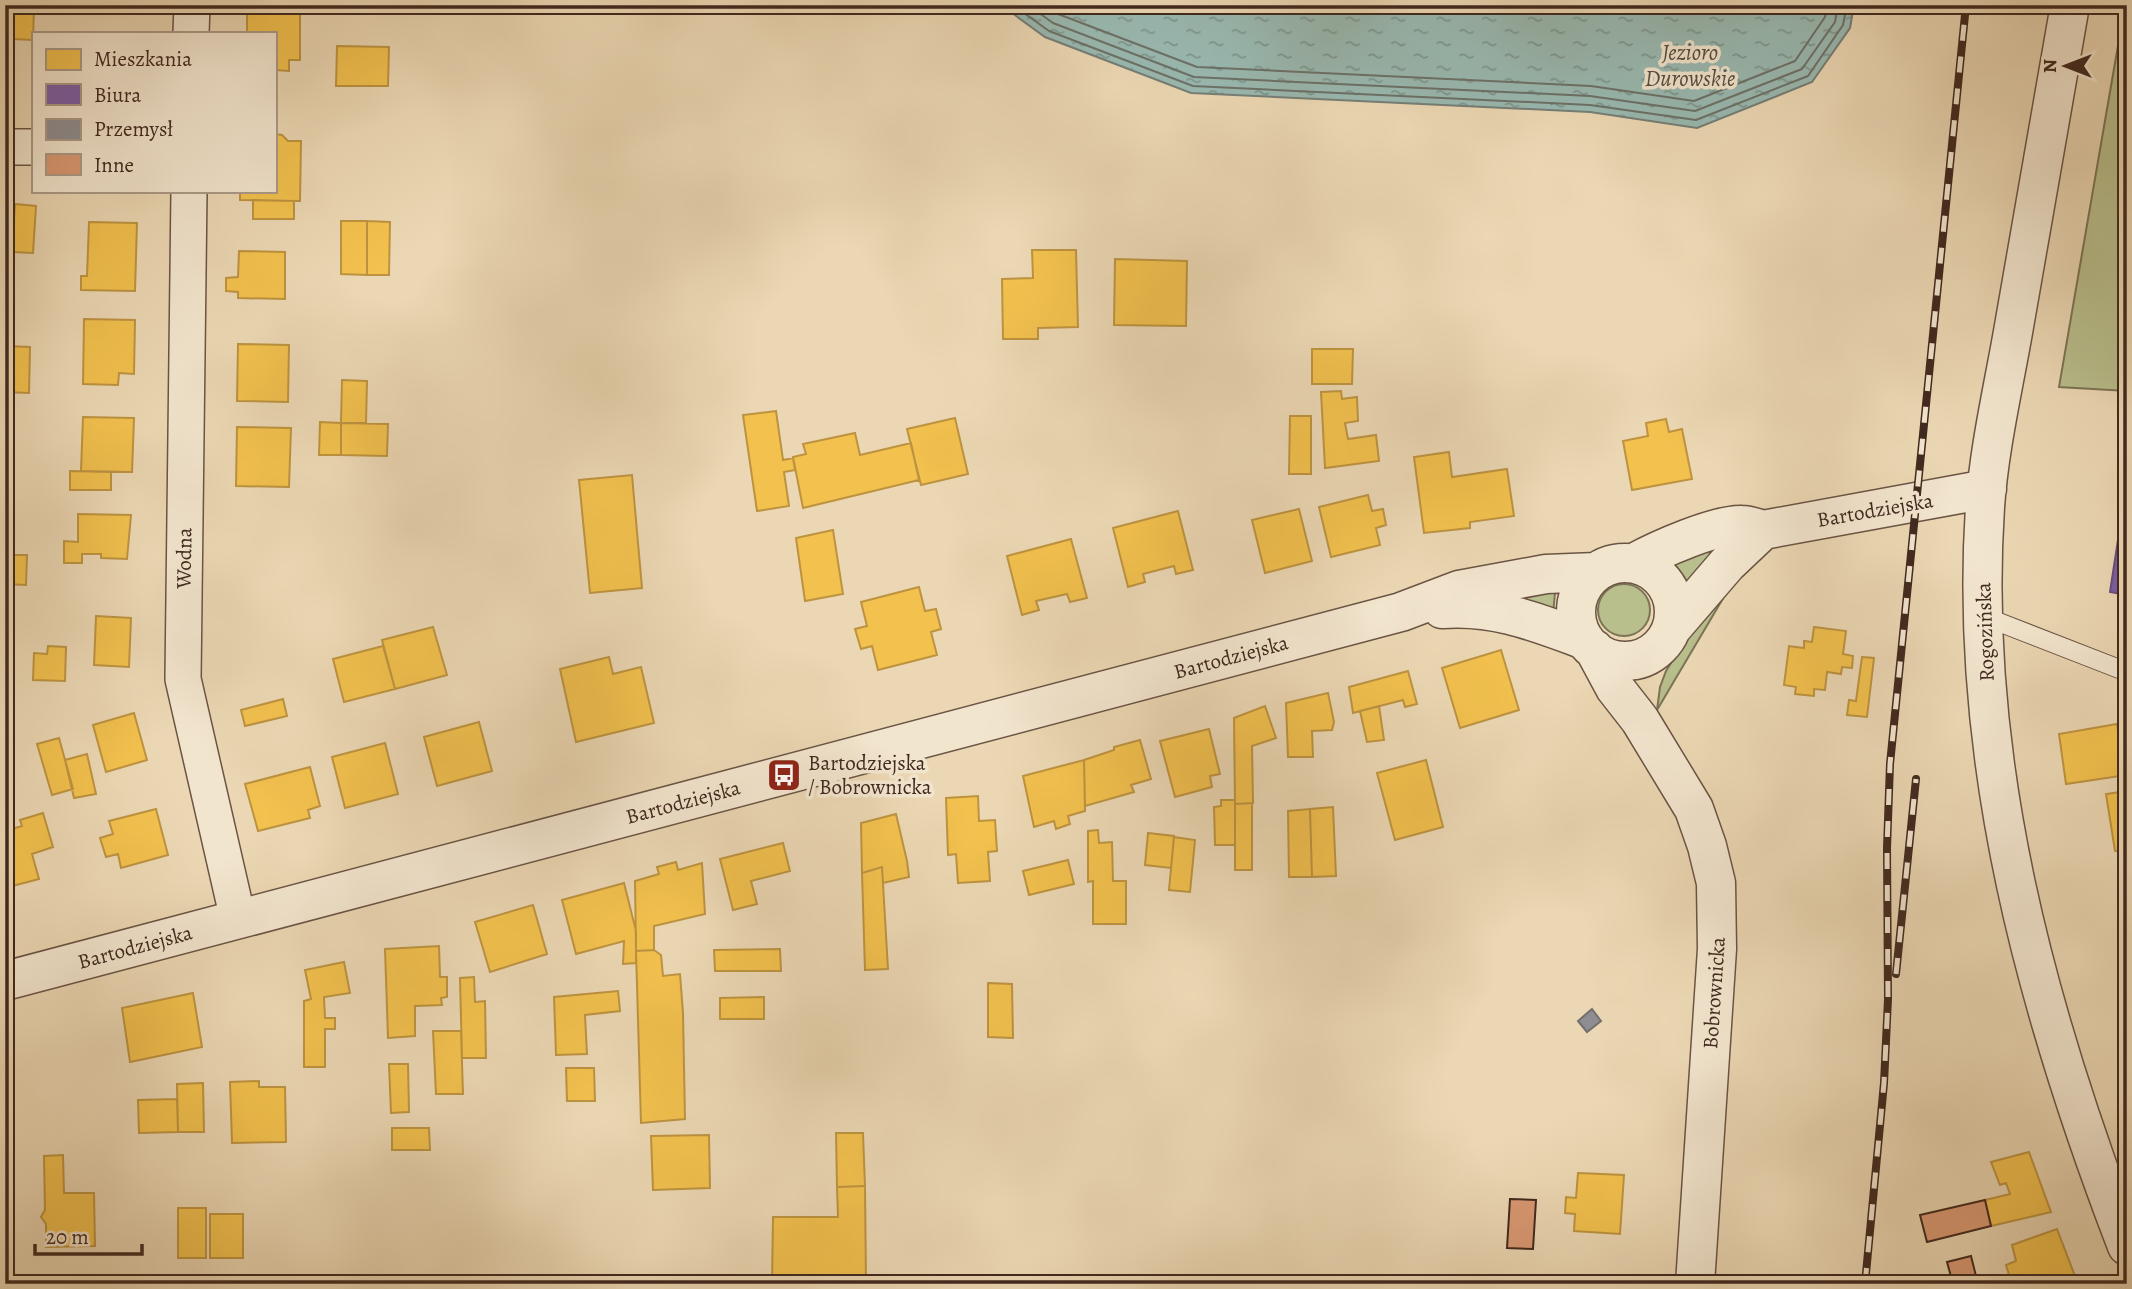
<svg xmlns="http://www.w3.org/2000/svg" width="2132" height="1289" viewBox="0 0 2132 1289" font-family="Alegreya,serif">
  <defs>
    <pattern id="water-ripples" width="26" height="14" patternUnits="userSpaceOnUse" patternTransform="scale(1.75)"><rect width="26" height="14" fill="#99b9b1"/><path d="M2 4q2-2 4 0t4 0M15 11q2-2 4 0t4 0" fill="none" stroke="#7e968f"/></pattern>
  </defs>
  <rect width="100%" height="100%" fill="#ebd7b3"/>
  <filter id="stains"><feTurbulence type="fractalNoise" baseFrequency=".00286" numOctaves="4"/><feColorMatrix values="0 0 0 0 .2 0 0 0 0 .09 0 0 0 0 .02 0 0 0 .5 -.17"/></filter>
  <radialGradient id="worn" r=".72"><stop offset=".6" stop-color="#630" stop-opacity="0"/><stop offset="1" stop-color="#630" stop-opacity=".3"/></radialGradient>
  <path fill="#b8be8c" stroke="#7c7456" stroke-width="2" d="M2125,5l2,386 -68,-4z
    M1706,542l7,21 -26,19 -14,-20z
    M1598 610a26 26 0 1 1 52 0a26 26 0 1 1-52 0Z
    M1511,590l44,3 -2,21 -25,-11z
    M1728,590l-71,120 3,-23 6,-16 25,-41z"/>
  <path fill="url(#water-ripples)" stroke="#757f77" stroke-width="2" d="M1001,5h853l-4,23 -38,54 -115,46 -107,-16 -399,-19 -146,-56z"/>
  <path fill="#f2c14e" stroke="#bd9340" stroke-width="2" d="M7,5h27v3l-27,-1z
    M267,5h75v3z
    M247,6h53v54h-11v11l-14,-1v-37h-28z
    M13,7l21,1 -1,32 -20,-1z
    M337,46l52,1 -1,39h-52z
    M275,134l7,1 6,6h13l-1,60 -60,-1v-9h35z
    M253,200l41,1v18h-41z
    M15,204l21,2 -3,47 -21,-1z
    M341,221h26v54l-26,-1z
    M367,221l23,1 -1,53h-22z
    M89,222l48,1 -2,68 -54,-1v-14h6z
    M1032,250h44l2,77 -40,1v11h-35l-1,-60 31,-1z
    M239,251l46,1v47l-47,-1v-6l-12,-1v-13l12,-1z
    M1115,259l72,2 -1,65 -72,-1z
    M84,319l51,1 -1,54 -15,-1 -1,12 -35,-1z
    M238,344l51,1 -1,57 -51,-1z
    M5,346l25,1 -1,46 -24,-1z
    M1312,349h41l-1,35h-40z
    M342,380l25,1 -1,42h-25z
    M1341,391l1,8 15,-2 1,24 -13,2 3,16 28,-4 3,26 -54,7 -4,-76z
    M776,411l7,49 10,-2 2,12 -11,2 5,34 -32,5 -14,-96z
    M1290,416h21v58h-22z
    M83,417l51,1 -2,54 -51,-1z
    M955,418l13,56 -47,11 -14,-56z
    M1666,419l3,13 13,-3 10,50 -60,11 -9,-49 25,-5 -2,-13z
    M320,422l21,1v32h-22z
    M341,423l47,1 -1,32 -46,-1z
    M237,427l54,1 -2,59 -53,-1z
    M855,433l5,22 51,-12 8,37 -116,28 -10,-51 13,-3 -3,-10z
    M1449,452l3,25 55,-8 7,47 -44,6v6l-46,5 -10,-76z
    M70,471l41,1v18h-41z
    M632,475l10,113 -52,5 -11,-113z
    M1368,495l4,16 11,-2 3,16 -10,3 4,17 -49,12 -12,-50z
    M1299,509l13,52 -47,12 -13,-53z
    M1178,511l15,59 -17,4 -2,-8 -31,8 2,8 -17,5 -15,-59z
    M78,514l53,1 -4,44 -26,-1v-4h-19v9h-18v-22l14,1z
    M833,530l10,64 -38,7 -9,-63z
    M1071,539l16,59 -17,4 -3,-8 -31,7 3,9 -17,5 -15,-59z
    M5,555h22l-1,30 -21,-1z
    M919,587l6,24 11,-2 5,20 -10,3 6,23 -59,15 -6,-24 -11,3 -6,-20 12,-3 -6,-24z
    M96,616l35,2 -2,49 -35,-2z
    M433,627l14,48 -52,14 -13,-49z
    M1814,627l32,4 -3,23 10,2 -1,12 -10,-1 -1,7 -14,-2 -2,18 -11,-1v7l-19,-2 1,-7 -12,-2 5,-39 15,2v-7l8,1z
    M48,646l18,1 -1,34 -32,-1 1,-27 13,1z
    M383,646l12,43 -51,13 -11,-43z
    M1501,650l18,60 -59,18 -18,-60z
    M609,657l4,17 28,-7 13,56 -78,19 -16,-73z
    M1862,657l12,1 -7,59 -20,-2 2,-15 7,1z
    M1408,671l9,33 -12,3 -2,-7 -50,13 -4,-26z
    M1328,693l6,29 -2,8 -20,1 1,26h-25l-2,-54z
    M283,699l4,17 -42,10 -4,-16z
    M1265,706l11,32 -24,8 1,57 -18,1 -1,-86z
    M1379,706l5,34 -17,2 -7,-31z
    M134,713l13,47 -41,12 -13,-47z
    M479,722l13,49 -55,15 -13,-49z
    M2117,724l4,23 6,-1v29l-61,9 -7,-50z
    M1209,729l11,45 -10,2 2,11 -37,10 -15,-56z
    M59,738l14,51 -21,6 -15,-51z
    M1140,740l11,39 -20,6 3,7 -49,14 -1,-46 30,-10v-3z
    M385,743l13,51 -53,14 -13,-51z
    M87,754l9,40 -22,4 -9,-38z
    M1084,760l1,51 -17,5 2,8 -14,5 -2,-8 -20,6 -11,-51z
    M1426,760l17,67 -48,13 -18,-67z
    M310,767l10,39 -12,4 2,8 -52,13 -13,-47z
    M2127,791v59l-12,1 -9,-57z
    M978,796l1,25 16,-1 2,31 -9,1 2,29 -32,2 -2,-29 -8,1 -2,-57z
    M1221,800h14v45h-20l-1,-38 7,-1z
    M1252,803v67h-17v-66z
    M1333,807l3,69 -24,1 -2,-68z
    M156,809l12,46 -47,13 -3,-14 -12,3 -6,-19 13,-4 -4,-13z
    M1310,809l2,68h-23l-1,-66z
    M43,813l10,34 -21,7 7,25 -34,9v-57l17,-5 -2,-6z
    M896,814l11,47 2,16 -26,6 -1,-16 -20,6 -1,-50z
    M1098,830l1,13 13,-1 1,39h13v43h-33v-43l-5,1v-51z
    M1148,833l26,3 -3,32 -26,-3z
    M1174,837l21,3 -5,52 -21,-2z
    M783,843l7,28 -39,10 6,23 -24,6 -13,-51z
    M1068,860l6,24 -45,11 -6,-24z
    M676,862l2,8 24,-7 3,51 -51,12v24l-18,1 -1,-70 24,-7 -2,-7z
    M882,867l6,102 -23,1 -3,-97z
    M624,883l12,48v32l-13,1 1,-23 -48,13 -14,-54z
    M533,905l14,49 -57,18 -15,-50z
    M439,946l1,31h7v20l-6,1 1,7 -27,1v30l-27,2 -3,-89z
    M780,949l1,22h-66l-1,-21z
    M654,950l7,5 2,21 17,-2 3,39 2,106 -44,4 -5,-172z
    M344,962l6,31 -26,4 1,21h10v11h-10v38h-21v-66l7,-2 -6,-29z
    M474,977l1,25 10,-1 1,57h-24l-2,-80z
    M988,983l24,1 1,54 -25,-1z
    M618,991l2,20 -35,4 2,39 -31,1 -2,-58z
    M193,993l9,54 -72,15 -8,-54z
    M764,997v22h-44v-21z
    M433,1031h28l2,63h-27z
    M389,1064h19l1,48 -18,1z
    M566,1068h28l1,33h-28z
    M259,1081v6h26l1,55 -54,1 -2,-61z
    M203,1083l1,49h-26l-1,-48z
    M177,1099l1,33 -39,1 -1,-33z
    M392,1128h37l1,22h-38z
    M836,1133h27l2,53 -28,1z
    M709,1135l1,53 -57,2 -2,-54z
    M5,1145l5,20 -5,1z
    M2029,1152l22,60 -60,14 -6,-26 25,-6 -4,-11 -6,2 -9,-23z
    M63,1155l1,38h30l1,53 -49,1v-23l-5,-7 4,-7 -1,-54z
    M1578,1173l46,2 -4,59 -46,-3 1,-17 -10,-1 1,-16 10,1z
    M865,1186l1,98h-94l1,-67h65l-1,-30z
    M178,1208h28v50h-28z
    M210,1214h33v44h-33z
    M2057,1229l21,55h-80l12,-6 -4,-13 10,-4 -4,-16z"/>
  <path fill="#7b5ea7" stroke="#694e7e" stroke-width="2" d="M2120,527l7,1v67l-17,-3z"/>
  <path fill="#8d8d92" stroke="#766f70" stroke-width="2" d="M1592,1009l9,12 -14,11 -9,-11z"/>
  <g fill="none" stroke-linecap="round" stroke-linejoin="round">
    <path stroke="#6c7168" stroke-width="2" d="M1013,5l36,26 144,55 397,19 106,15 112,-44 35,-51 4,-20
      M1028,5l25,18 141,54 396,19 105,15 107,-42 33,-47 3,-17
      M1046,5l12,9 139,53 394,19 103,15 101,-40 30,-44 2,-12"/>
  </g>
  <path fill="#d99973" stroke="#40291f" stroke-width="2" d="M1510,1199l26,1 -3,49 -26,-1z
    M1985,1200l6,26 -64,16 -7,-27z
    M1971,1256l7,28h-25l-6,-22z"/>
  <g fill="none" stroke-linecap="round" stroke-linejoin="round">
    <g stroke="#6b5444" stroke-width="20">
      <path id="service" d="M1983,616l144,56"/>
    </g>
    <g stroke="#6b5444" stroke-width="38">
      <path id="minor" d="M191,33l1,-28
        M5,147h28
        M189,191l-6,488 55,240"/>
    </g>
    <g stroke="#6b5444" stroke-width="41">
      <path id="tertiary" d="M2070,5c-19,109 -38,218 -57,327 -10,57 -24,117 -28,175 -17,254 52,505 142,739
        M1634,563c24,-13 82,-39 108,-38 7,0 14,3 21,5l224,-41
        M1576 612a49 49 0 1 1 98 0a49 49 0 1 1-98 0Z
        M1442,609c53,-4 94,13 143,31
        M1672,628l55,-64 36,-34
        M1594,649l21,39 25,32 54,89 13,37 9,37 1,66 -22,335
        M5,981l1396,-369 58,-22 87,-16 50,-2"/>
    </g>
    <use href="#service" stroke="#f2e5ce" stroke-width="18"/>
    <use href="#minor" stroke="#f2e5ce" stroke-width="35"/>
    <use href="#tertiary" stroke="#f2e5ce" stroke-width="38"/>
    <g stroke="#40291f" stroke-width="8">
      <path id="rail" d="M1896,974l20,-195
        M1865,1284l19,-201 4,-84 -1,-151 3,-84 76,-759"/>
    </g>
    <use href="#rail" stroke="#f2e5ce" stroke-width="5" stroke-dasharray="16" stroke-linecap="butt"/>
  </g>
  <defs>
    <g id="bus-square" transform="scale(1.75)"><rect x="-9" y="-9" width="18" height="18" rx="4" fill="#8f2418" stroke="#f2e5ce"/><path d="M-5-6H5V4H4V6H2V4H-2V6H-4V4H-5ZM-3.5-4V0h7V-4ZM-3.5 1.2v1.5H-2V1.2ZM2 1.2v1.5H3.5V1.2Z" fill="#fff"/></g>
  </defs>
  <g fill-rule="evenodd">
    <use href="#bus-square" x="784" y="775"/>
  </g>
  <g text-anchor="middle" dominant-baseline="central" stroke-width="7" stroke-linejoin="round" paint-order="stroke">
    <g font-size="21" fill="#40291f" stroke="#f2e5ce">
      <text transform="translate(1875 510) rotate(-10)">Bartodziejska</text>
      <text transform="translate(184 558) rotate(-89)">Wodna</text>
      <text transform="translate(1985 632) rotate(-92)">Rogozińska</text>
      <text transform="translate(1231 657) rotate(-15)">Bartodziejska</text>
      <text transform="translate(683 802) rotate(-15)">Bartodziejska</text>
      <text transform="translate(135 947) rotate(-15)">Bartodziejska</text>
      <text transform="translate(1714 993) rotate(-86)">Bobrownicka</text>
    </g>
    <g font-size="21" fill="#40291f" stroke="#f2e5ce" text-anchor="start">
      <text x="808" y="763">Bartodziejska<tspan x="808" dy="24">/ Bobrownicka</tspan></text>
    </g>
    <g font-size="23" font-style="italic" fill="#564d44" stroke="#f2e5ce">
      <text x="1690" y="52">Jezioro<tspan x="1690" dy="26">Durowskie</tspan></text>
    </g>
  </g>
  <rect width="2132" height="1289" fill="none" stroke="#ebd7b3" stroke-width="28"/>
  <rect x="7" y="7" width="2118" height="1275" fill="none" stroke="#40291f" stroke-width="3.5"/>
  <rect x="14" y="14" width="2104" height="1261" fill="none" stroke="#40291f" stroke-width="2"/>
  <rect x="32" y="32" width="245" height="161" fill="#f2e5ce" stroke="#ab9a88" stroke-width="2"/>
  <rect x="46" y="49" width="35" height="21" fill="#f2c14e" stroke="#ab9a88" stroke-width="2"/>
  <text x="94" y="66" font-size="21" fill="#40291f">Mieszkania</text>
  <rect x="46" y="84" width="35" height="21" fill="#7b5ea7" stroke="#ab9a88" stroke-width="2"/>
  <text x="94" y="102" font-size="21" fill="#40291f">Biura</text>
  <rect x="46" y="119" width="35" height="21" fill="#8d8d92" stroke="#ab9a88" stroke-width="2"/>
  <text x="94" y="136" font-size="21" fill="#40291f">Przemysł</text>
  <rect x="46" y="154" width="35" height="21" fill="#d99973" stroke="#ab9a88" stroke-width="2"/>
  <text x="94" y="172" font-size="21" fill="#40291f">Inne</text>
  <g transform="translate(2066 66) rotate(270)" stroke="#f2e5ce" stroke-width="5" paint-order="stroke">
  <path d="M0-5L12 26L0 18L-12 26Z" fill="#40291f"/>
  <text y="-10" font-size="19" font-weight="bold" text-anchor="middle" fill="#40291f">N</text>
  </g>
  <path d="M35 1244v10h107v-10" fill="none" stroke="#40291f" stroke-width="3.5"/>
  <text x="46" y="1244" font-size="21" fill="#40291f" stroke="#f2e5ce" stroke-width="5" paint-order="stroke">20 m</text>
  <rect width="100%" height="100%" filter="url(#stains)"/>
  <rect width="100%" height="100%" fill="url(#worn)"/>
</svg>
